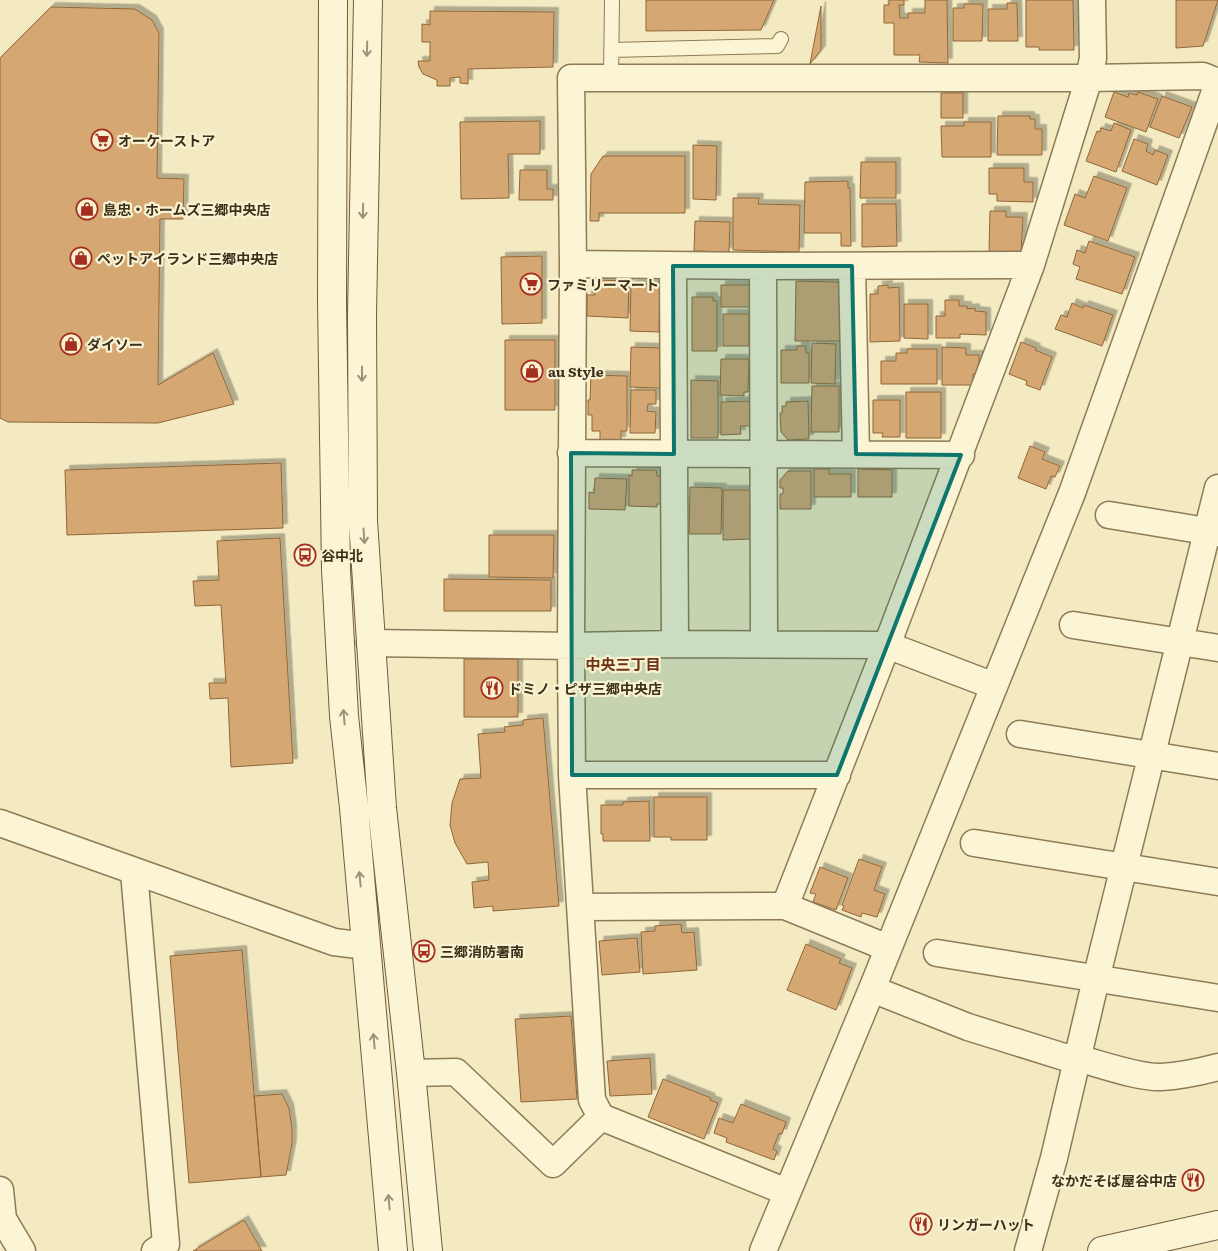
<svg xmlns="http://www.w3.org/2000/svg" width="1218" height="1251" viewBox="0 0 1218 1251" font-family="Literata,'Noto Sans JP',serif">
  <defs>
    <filter id="shadow"><feDropShadow dx="4.5" dy="-4.5" stdDeviation="0" flood-color="#0004"/></filter>
  </defs>
  <rect width="100%" height="100%" fill="#f3eac1"/>
  <path fill="#d5a773" stroke="#906639" filter="url(#shadow)" d="M646,0h128l-13,30 -115,1z
    M889,0h15v5h-5l1,13h8v-5h17v-13h22l1,63 -29,-1 1,-7h-26v-32h-10v-18h5z
    M1026,0h47l1,50h-35v-3h-13z
    M1176,0h42l-15,46 -27,2z
    M1007,3h10l1,38h-30v-32h19z
    M964,4h19l-1,37h-29v-33h11z
    M821,6v44l-11,14z
    M51,7l84,2 17,11 7,13 -2,145 27,1 -1,40h-23l-2,166 55,-32 21,51 -76,19 -150,-1 -8,-4v-360z
    M430,11l124,1 -1,55 -85,2v15l-8,-1v-6l-10,1v8h-13v-6l-14,-6 -4,-7 -1,-6h12v-19h-8v-18l8,1z
    M1114,92l14,5 1,-4 8,2 1,-3 20,7 -12,33 -41,-15z
    M941,93h22v25h-22z
    M1162,96l30,11 -13,31 -29,-11z
    M998,116h32v3h5v10h7v26h-45z
    M540,121v33h-32l1,44 -48,1 -1,-77z
    M964,122h27v35h-49l-1,-31h23z
    M1114,123l17,7 -15,42 -30,-11 11,-30 3,1 1,-4 10,3z
    M1134,139l14,5 -2,7 7,4 2,-5 13,5 -11,30 -35,-14z
    M693,145l24,1 -1,54 -23,-1z
    M603,156h82v57h-86v8h-9l1,-47z
    M861,162h35v36h-36z
    M989,168h35v14h9v20l-36,-1v-7h-8z
    M520,170h27v19h6v11h-34z
    M1094,176l33,12 -19,53 -44,-16 11,-31 10,4z
    M848,181v7h2l1,58h-10v-13h-37l1,-51z
    M733,198h26l-1,6 42,1 -1,47 -66,-2z
    M862,204h34l1,42 -35,1z
    M990,211h16v6h17l-2,35h-32z
    M695,221l35,1 -1,30 -35,-1z
    M1089,241l46,16 -13,37 -46,-15 4,-12 -7,-3 4,-14 8,3z
    M542,256v67l-40,1 -1,-67z
    M596,280l33,1 -1,37 -41,-2v-21h8z
    M796,281l41,1 4,4v55h-46z
    M631,284h29l-1,48 -29,-1z
    M721,285h29v22h-29z
    M888,285v3l11,-1 1,54 -30,1v-48h8v-8z
    M692,297h21v4h4v50h-25z
    M945,300h14v6h8v3l8,-1v3l11,1v23l-26,-1v4h-24v-22h9z
    M1072,303l11,5 1,-3 29,10 -11,31 -47,-17 6,-14 6,2z
    M904,304h24v35l-24,-1z
    M723,314h26v32h-26z
    M505,340h50v70h-50z
    M1021,342l15,6 -1,2 17,7 -12,33 -14,-5 1,-4 -18,-7z
    M812,343l24,1 -1,40 -24,-1z
    M797,346h9v7h3v30h-28v-33h16z
    M631,347l30,1 -1,40 -30,-1z
    M942,347l24,1v7h13v19h-6v11h-31z
    M907,349h30v35h-56v-23h15v-8h11z
    M721,359h28l-1,33h-4v4l-24,-1z
    M591,375l36,1v55h-6v10h-21v-10h-8v-16h-4v-15h2z
    M691,380l27,1v57h-27z
    M812,386h27v46h-28z
    M631,390h25v14h-8l-1,7 9,1 -1,21h-25z
    M906,392h35v46h-35z
    M873,400h27v37h-18l1,-4h-10z
    M751,401v25h-11l1,8 -20,1v-33z
    M808,401l1,38 -21,1 -7,-8 -1,-19h2v-7h4v-4z
    M1030,446l15,6 -3,7 18,7 -5,11 -4,-1 -5,13 -28,-11z
    M281,463l2,65 -216,7 -2,-65z
    M814,469h15v5h22v23h-37z
    M858,469l34,1v27h-34z
    M632,470h24l1,6 5,1v27h-5v3l-28,-1v-31l3,1z
    M788,471h23v38h-31v-15h3v-6h-3v-8z
    M595,478l32,1 -2,31 -36,-1v-17l5,1z
    M690,487l32,1 -1,46h-32z
    M723,490h30v49l-30,1z
    M489,535h65l-1,43 -64,-1z
    M280,538l13,225 -62,4 -3,-69 -18,1 -1,-16h17l-5,-78 -26,1 -2,-25 26,-1 -2,-39z
    M444,579l107,1v31h-107z
    M464,659h54v58h-54z
    M543,718l16,188 -66,5v-5l-19,2 -2,-26 17,-2 -1,-18 -21,2 -12,-21 -5,-18 2,-22 8,-24 21,-1 -3,-44 27,-2 -1,-5 19,-2v-5z
    M654,797h53v43h-36v-3h-17z
    M649,801l1,40h-47v-7h-2v-29h22v-3z
    M859,859l23,8 -8,23 11,4 -8,23 -15,-4 -1,4 -19,-7 2,-4 -2,-1z
    M820,867l28,11 -12,32 -23,-8 3,-8 -6,-1z
    M681,924l1,9 12,-1 3,38 -54,4 -2,-42 14,-1v-5z
    M637,938l3,34 -38,3 -3,-34z
    M806,944l35,15 -2,4 13,5 -16,42 -49,-20z
    M242,950l19,227 -72,6 -19,-227z
    M571,1016l6,83 -56,3 -6,-83z
    M650,1058l2,36 -42,2 -3,-35z
    M663,1079l48,19 -1,2 8,3 -14,36 -56,-22z
    M282,1094l7,14 3,20v16l-6,31 -25,2 -7,-81z
    M741,1104l45,18 -4,12 -3,-1 -6,16 4,2 -3,9 -48,-18 1,-4 -13,-5 5,-15 14,5z
    M244,1220l18,31h-69z"/>
  <g fill="none" stroke-linecap="round" stroke-linejoin="round">
    <g stroke="#8e7b56" stroke-width="16">
      <path id="lane" d="M611,50l166,-4 4,-7
        M611,78l1,-78"/>
    </g>
    <g stroke="#8e7b56" stroke-width="29">
      <path id="street" d="M573,264l190,2 268,-1
        M673,266l2,378
        M763,266l1,378
        M852,266l4,188
        M571,453l390,2
        M1109,515l109,18
        M1073,625l145,23
        M370,643l201,3 104,-2 212,1 107,41
        M1020,734l198,32
        M572,775h265
        M0,823l334,119 32,4
        M974,843l244,39
        M134,872l32,372 -11,7
        M785,906l102,-261 144,-380 58,-187 4,-20 -1,-58
        M581,907l204,-1 103,42
        M937,953l281,45
        M872,989l96,38 109,34
        M1077,1058c23,6 62,20 84,19 19,-1 38,-5 57,-10
        M411,1073l45,-1 97,92 48,-47
        M0,1190l3,29 19,32
        M787,1192l-186,-75 -9,-17 -20,-325 -1,-129 2,-382 -2,-186h518l114,-2 15,6
        M763,1251l109,-262 200,-496 146,-410
        M1028,1251l26,-93 42,-179 122,-491"/>
    </g>
    <g stroke="#705b39" stroke-width="30">
      <path id="secondary" d="M333,0l-1,300 4,270 8,146 10,92 39,443
        M368,0l-6,314 1,207 19,287 29,265 17,178
        M1102,1251l116,-26"/>
    </g>
    <use href="#lane" stroke="#fcf5d5" stroke-width="14"/>
    <use href="#street" stroke="#fcf5d5" stroke-width="26"/>
    <use href="#secondary" stroke="#fcf5d5" stroke-width="28"/>
  </g>
  <defs><path id="oneway-shaft" d="M-6 0H5M1.5-3L5.5 0L1.5 3" fill="none" stroke-width="1.6" stroke-linecap="round" stroke-linejoin="round" transform="scale(1.25)"/></defs>
  <g stroke="#9c9278">
    <use href="#oneway-shaft" transform="translate(367 49) rotate(92)"/>
    <use href="#oneway-shaft" transform="translate(363 211) rotate(91)"/>
    <use href="#oneway-shaft" transform="translate(362 374) rotate(90)"/>
    <use href="#oneway-shaft" transform="translate(364 536) rotate(86)"/>
    <use href="#oneway-shaft" transform="translate(344 717) rotate(-95)"/>
    <use href="#oneway-shaft" transform="translate(360 879) rotate(-95)"/>
    <use href="#oneway-shaft" transform="translate(374 1041) rotate(-95)"/>
    <use href="#oneway-shaft" transform="translate(389 1202) rotate(-95)"/>
  </g>
  <path fill="#0f766e" fill-opacity="0.2" stroke="#0f766e" stroke-width="4" stroke-linejoin="round" d="M673,266h179l4,188 105,1 -124,320h-265l-1,-322 103,1z"/>
  <defs>
    <g id="supermarket-ring" transform="scale(1.125)"><circle r="9.5" fill="#f9f2d1" stroke="#a42e1f" stroke-width="1.5"/><path d="M-6-5.5h2.5l.6 2H6L4.5 2H-2.5L-4.4-4H-6ZM-1.5 3.2a1.3 1.3 0 1 0 .1 0ZM3 3.2a1.3 1.3 0 1 0 .1 0Z" fill="#a42e1f"/></g>
    <g id="shop-ring" transform="scale(1.125)"><circle r="9.5" fill="#f9f2d1" stroke="#a42e1f" stroke-width="1.5"/><path d="M-5-2.5h2.3a2.7 3.5 0 0 1 5.4 0H5L5.5 6h-11ZM-1.5-2.5h3a1.5 2.3 0 0 0-3 0Z" fill="#a42e1f"/></g>
    <g id="bus-ring" transform="scale(1.125)"><circle r="9.5" fill="#f9f2d1" stroke="#a42e1f" stroke-width="1.5"/><path d="M-5-6H5V4H4V6H2V4H-2V6H-4V4H-5ZM-3.5-4V0h7V-4ZM-3.5 1.2v1.5H-2V1.2ZM2 1.2v1.5H3.5V1.2Z" fill="#a42e1f"/></g>
    <g id="restaurant-ring" transform="scale(1.125)"><circle r="9.5" fill="#f9f2d1" stroke="#a42e1f" stroke-width="1.5"/><path d="M-5-6h1v4h1v-4h1v4h1v-4h1v5L-1.5 .5V6h-2V.5L-5-1ZM5-6V6H3V1.5H1.5Q1.5-4 5-6Z" fill="#a42e1f"/></g>
  </defs>
  <g fill-rule="evenodd">
    <use href="#supermarket-ring" x="102" y="140"/>
    <use href="#shop-ring" x="87" y="209"/>
    <use href="#shop-ring" x="81" y="258"/>
    <use href="#supermarket-ring" x="531" y="284"/>
    <use href="#shop-ring" x="71" y="344"/>
    <use href="#shop-ring" x="532" y="371"/>
    <use href="#bus-ring" x="305" y="555"/>
    <use href="#restaurant-ring" x="492" y="688"/>
    <use href="#bus-ring" x="424" y="951"/>
    <use href="#restaurant-ring" x="1193" y="1180"/>
    <use href="#restaurant-ring" x="921" y="1224"/>
  </g>
  <g text-anchor="middle" dominant-baseline="central" stroke-width="4.5" stroke-linejoin="round" paint-order="stroke">
    <g font-size="14" font-weight="bold" fill="#3c301c" stroke="#f9f2d1" text-anchor="start">
      <text x="118" y="140">オーケーストア</text>
      <text x="103" y="209">島忠・ホームズ三郷中央店</text>
      <text x="97" y="258">ペットアイランド三郷中央店</text>
      <text x="547" y="284">ファミリーマート</text>
      <text x="87" y="344">ダイソー</text>
      <text x="548" y="371">au Style</text>
      <text x="321" y="555">谷中北</text>
      <text x="508" y="688">ドミノ・ピザ三郷中央店</text>
      <text x="440" y="951">三郷消防署南</text>
      <text x="1177" y="1180" text-anchor="end">なかだそば屋谷中店</text>
      <text x="937" y="1224">リンガーハット</text>
    </g>
    <g font-size="15" font-weight="bold" fill="#6e3317" stroke="#f9f2d1">
      <text x="623" y="663">中央三丁目</text>
    </g>
  </g>
</svg>
